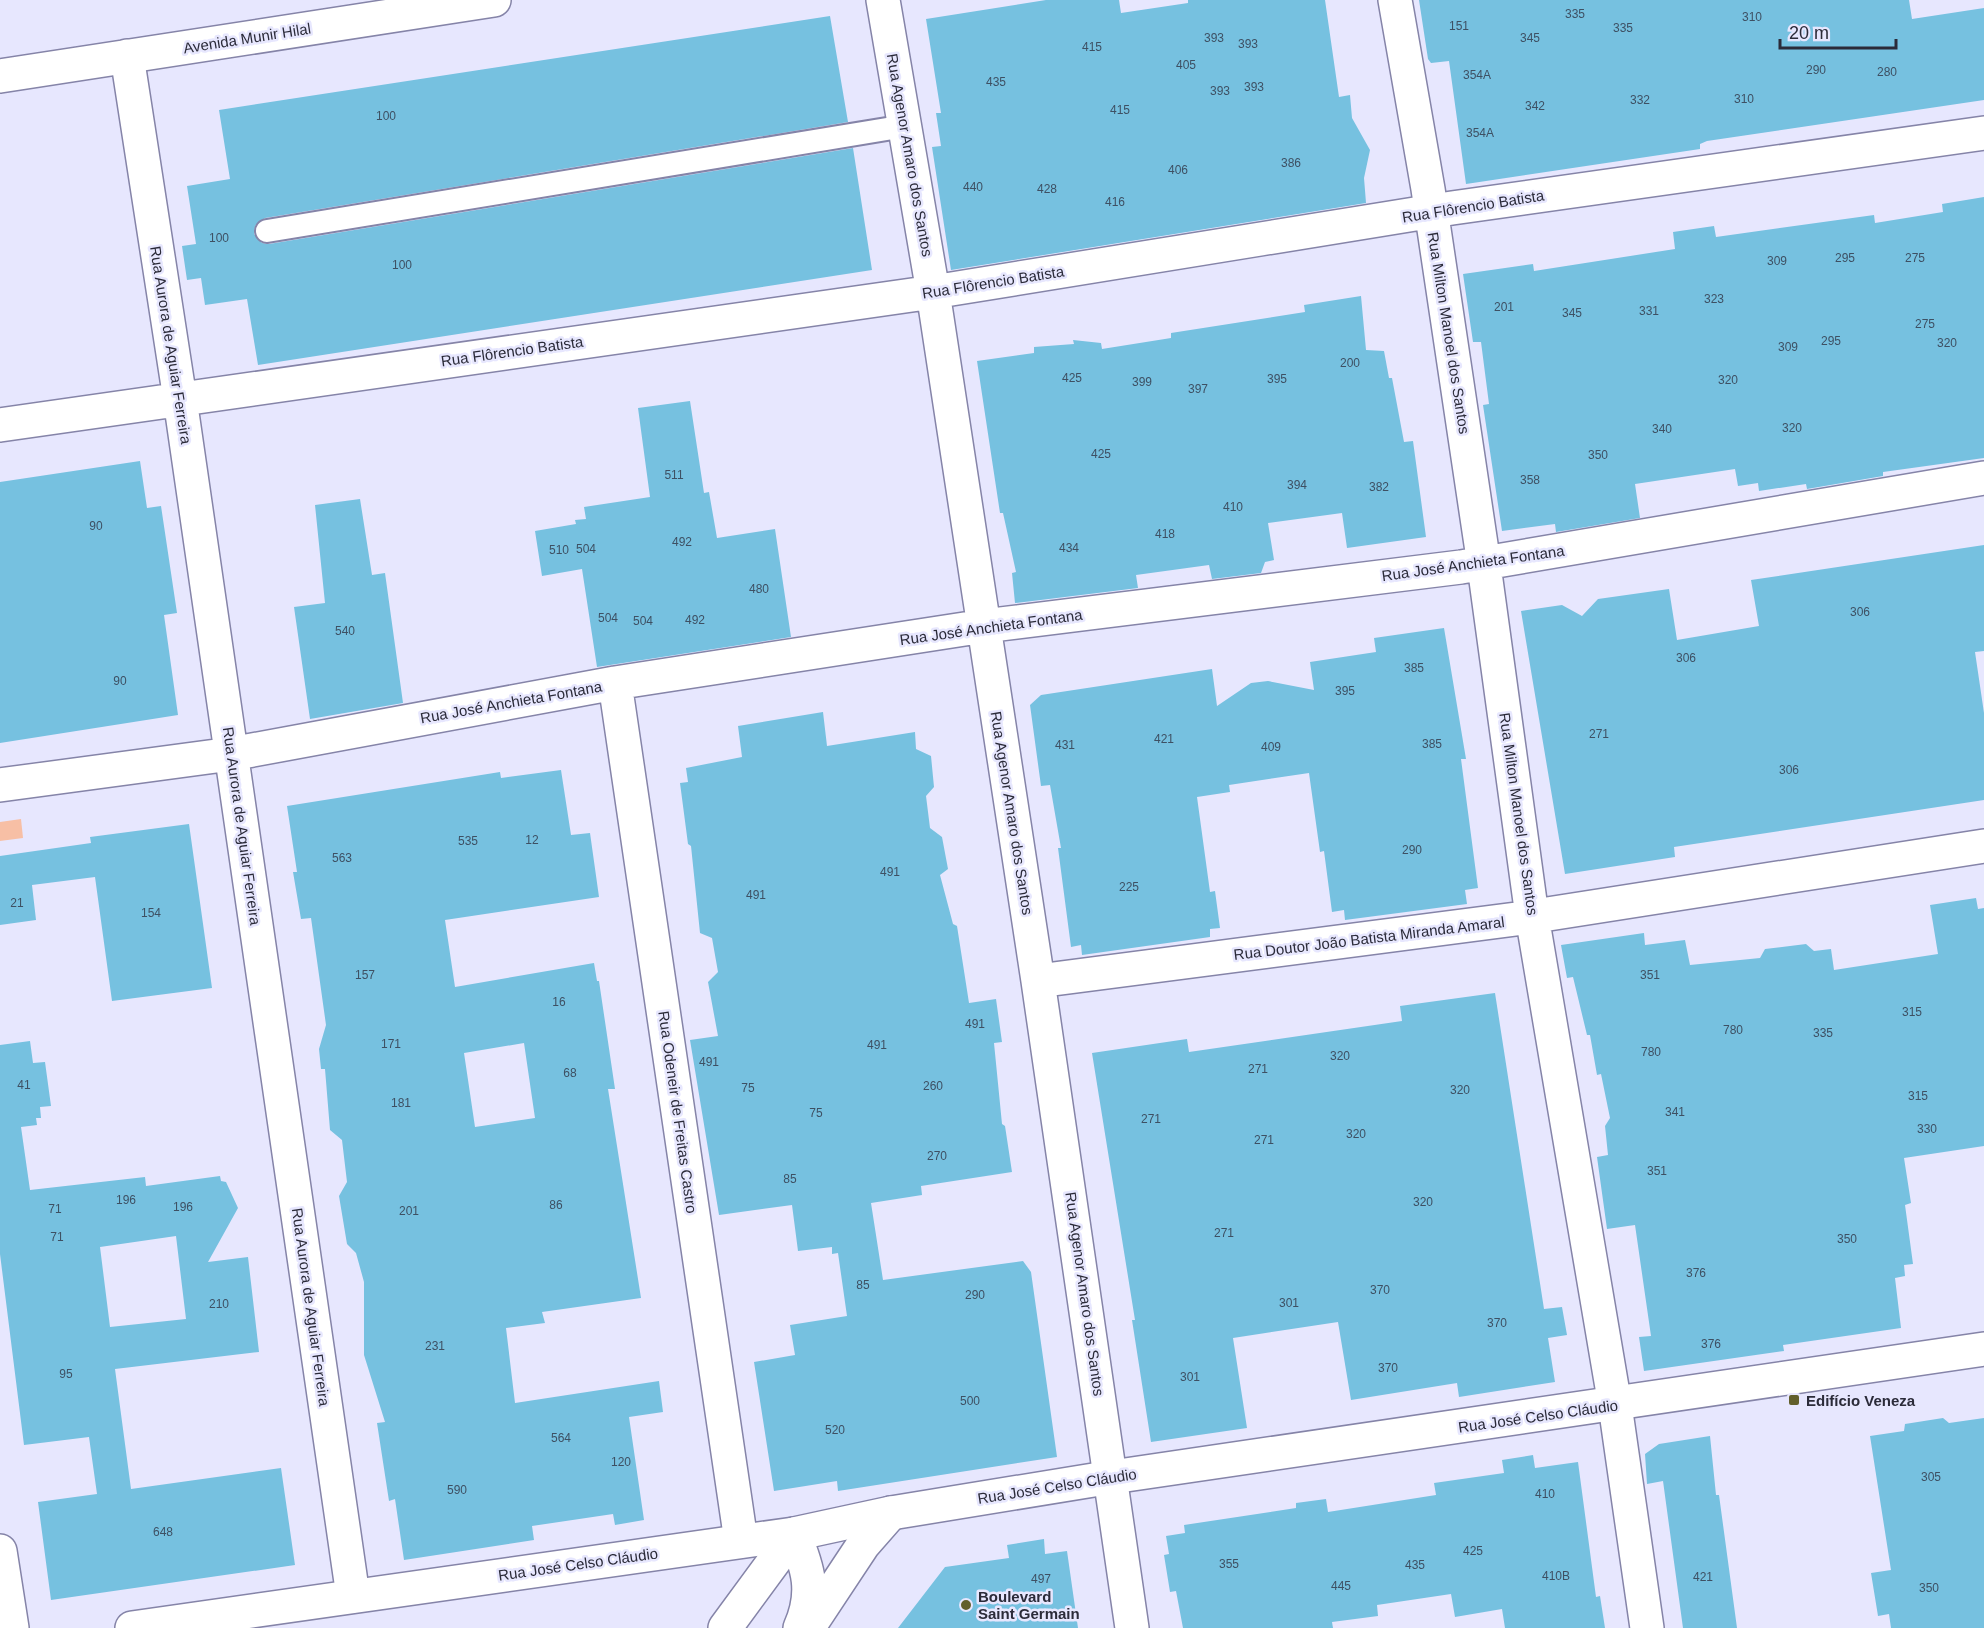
<svg xmlns="http://www.w3.org/2000/svg" width="1984" height="1628" viewBox="0 0 1984 1628" font-family="Arial,sans-serif">
  <rect width="100%" height="100%" fill="#e7e7fe"/>
  <path fill="#f7bfa5" d="M21,819l2,19 -23,3v-19z"/>
  <path fill="#76c1e0" fill-rule="evenodd" d="M1046,0h73l2,13 67,-10v-3h137l14,97 11,-2 2,23 18,32 -6,28 2,25 -415,67 -19,-123 9,-1 -5,-33h5l-15,-94z
    M1419,0h490l3,19 72,-11v92l-277,41 -7,3v5l-234,35 -17,-123 -18,2 -3,-4z
    M830,16l18,106 -583,96 -10,8 -1,8 8,9 7,1 584,-96 19,122 -614,95 -11,-66 -42,6 -4,-27 -14,2 -5,-34 14,-2 -9,-58 43,-7 -11,-69z
    M1984,197v261l-101,14v4l-76,13 -1,-5 -47,7 -1,-8 -20,3 -3,-17 -100,15 5,34 -84,14 -1,-8 -53,7 -19,-126 6,-1 -8,-62h-8l-10,-68 70,-10 1,7 141,-22 -2,-17 41,-6 2,11 158,-22 1,8 68,-11 -1,-8z
    M1361,296l5,54 18,1 5,27h3l12,64 9,-1 13,96 -79,11 -5,-35 -74,10 6,37 -9,2 -4,11 -49,6 -3,-14 -73,10 2,13 -123,15 -3,-30 4,-1 -13,-59h-3l-23,-152 57,-8v-6l40,-3 -1,-4 28,3 1,6 69,-11v-5l134,-21 -1,-7z
    M690,401l14,92 5,-1 8,46 58,-9 16,108 -194,30 -15,-98 -40,7 -7,-45 41,-7 -1,-4 11,-1 -2,-12 66,-10 -12,-89z
    M140,461l7,47 14,-2 16,107 -13,2 14,100 -178,28v-261z
    M360,499l12,76 13,-2 18,130 -93,16 -16,-112 31,-4 -10,-98z
    M1984,545v106l-9,1 9,61v87l-310,47 1,10 -110,17 -44,-263 41,-6 20,11 16,-17 71,-10 8,51 82,-14 -8,-46z
    M1444,628l22,131h-5l17,129 -13,2 2,14 -122,16 -1,-10 -12,2 -8,-61 -4,1 -11,-79 -80,12 1,7 -33,5 13,95 5,-1 5,37 -10,1v8l-128,18 -1,-10 -10,2 -13,-99h3l-11,-63 -9,1 -11,-81 11,-10 171,-26 5,37 34,-23 17,-2 46,9 -4,-28 66,-10 -2,-14z
    M823,712l4,34 88,-14 1,17 15,7 3,31 -8,9 4,32 12,9 6,32 -8,6 13,49 4,2 12,77 27,-4 6,43 -8,1 8,81 3,2 7,46 -91,14 1,9 -51,8 12,77 140,-19 8,11 26,185 -219,34 -1,-10 -63,10 -20,-129 41,-7 -5,-30 57,-9 -9,-63 -6,1v-7l-34,4 -6,-46 -73,10 -29,-175 28,-4 -10,-54 10,-10 -6,-34 -12,-5 -9,-87 -3,-2 -8,-61 8,-1 -2,-14 56,-11 -4,-31z
    M561,770l10,65 19,-2 9,64 -154,23 10,67 139,-24 3,18h2l16,108h-7l33,209 -99,14 3,11 -39,5 9,75 144,-22 4,31 -34,5 15,103 -29,5 -2,-11 -81,12 2,14 -130,20 -9,-61 -6,2 -12,-78 8,-1 -21,-67v-73l-8,-29 -9,-9 -8,-48 8,-14 -5,-42 -12,-10 -5,-61h-4l-2,-20 7,-24 -15,-107 -10,1 -8,-47h4l-10,-66 213,-34 1,6zM524,1043l11,75 -60,9 -11,-74z
    M189,824l23,164 -100,13 -17,-124 -63,8 4,35 -36,5v-69l91,-13 -1,-6z
    M1976,898l2,11 6,-1v238l-80,12 7,45 -6,2 8,59 -9,1 1,11 -10,2 6,50 -118,17 1,6 -140,20 -5,-34 12,-1 -16,-111 -28,4 -10,-72 11,-2 -3,-29 5,-8 -9,-44 -4,1 -7,-40h-3l-14,-58 -6,1 -6,-33 83,-12 1,12 40,-5 5,25 70,-7 5,-9 41,-5 8,7 17,-2 3,21 104,-16 -8,-49z
    M1495,993l49,316 18,-2 5,28 -19,3 7,44 -96,15 -2,-14 -106,17 -13,-78 -105,16 14,90 -96,14 -19,-122h3l-43,-267 95,-14 2,13 213,-31 -2,-15z
    M30,1041l3,22 12,-1 6,44 -11,1 1,11h-5l1,7 -16,2 9,63 115,-13 1,9 74,-10 1,5 5,1 12,26 -30,54 40,-5 11,95 -144,17 16,120 150,-21 14,97 -244,35 -13,-98 59,-8 -8,-57 -65,8 -24,-191v-209zM176,1236l10,83 -76,8 -10,-80z
    M1943,1418l6,5 35,-5v210h-93l-2,-14 -11,2 -7,-43 20,-3 -21,-134 34,-5 1,-7z
    M1710,1436l6,59h3l18,133h-54l-20,-147 -16,3 -2,-30 14,-10z
    M1533,1455l2,13 43,-6 18,135 4,-1 5,32h-100l-3,-19 -47,8 -4,-23 -74,11 1,11 -46,6 1,6h-150l-7,-37 -6,1 -6,-37 5,-1 -3,-18 19,-3 -1,-8 112,-17v-5l30,-4 2,13 108,-17 -2,-12 70,-10 -2,-13z
    M1044,1539l1,15 22,-3 11,77h-180l47,-61 64,-9 -2,-13z"/>
  <g fill="none" stroke-linecap="round" stroke-linejoin="round">
    <g stroke="#8584a8" stroke-width="26">
      <path id="lane" d="M267,231l638,-105"/>
    </g>
    <g stroke="#8584a8" stroke-width="36">
      <path id="street" d="M883,0l50,292 105,689 94,647
        M1395,0l33,189 54,362 50,365 83,489 32,223
        M127,56l53,343 173,1197
        M0,76l494,-76
        M0,425l933,-133 519,-84 532,-75
        M615,683l126,858
        M0,785l231,-31 384,-71 369,-57 477,-59 523,-89
        M1038,981l478,-62 468,-73
        M0,1551l12,77
        M725,1628l69,-94
        M808,1628l55,-83 28,-32"/>
    </g>
    <g stroke="#8584a8" stroke-width="36">
      <path id="secondary" d="M794,1534c14,34 22,58 6,94
        M132,1628l662,-94 97,-21 221,-36 872,-128"/>
    </g>
    <use href="#lane" stroke="#fff" stroke-width="22"/>
    <use href="#street" stroke="#fff" stroke-width="33"/>
    <use href="#secondary" stroke="#fff" stroke-width="33"/>
  </g>
  <g fill="#625f2c" stroke="#e7e7fe" stroke-width="2">
    <rect x="1788" y="1394" width="12" height="12" rx="3"/>
    <circle cx="966" cy="1605" r="6"/>
  </g>
  <g text-anchor="middle" dominant-baseline="central" stroke-width="5" stroke-linejoin="round" paint-order="stroke">
    <g font-size="12" fill="#3e5063">
      <text x="1575" y="14">335</text>
      <text x="1752" y="17">310</text>
      <text x="1459" y="26">151</text>
      <text x="1623" y="28">335</text>
      <text x="1214" y="38">393</text>
      <text x="1530" y="38">345</text>
      <text x="1248" y="44">393</text>
      <text x="1092" y="47">415</text>
      <text x="1186" y="65">405</text>
      <text x="1816" y="70">290</text>
      <text x="1887" y="72">280</text>
      <text x="1477" y="75">354A</text>
      <text x="996" y="82">435</text>
      <text x="1254" y="87">393</text>
      <text x="1220" y="91">393</text>
      <text x="1744" y="99">310</text>
      <text x="1640" y="100">332</text>
      <text x="1535" y="106">342</text>
      <text x="1120" y="110">415</text>
      <text x="386" y="116">100</text>
      <text x="1480" y="133">354A</text>
      <text x="1291" y="163">386</text>
      <text x="1178" y="170">406</text>
      <text x="973" y="187">440</text>
      <text x="1047" y="189">428</text>
      <text x="1115" y="202">416</text>
      <text x="219" y="238">100</text>
      <text x="1845" y="258">295</text>
      <text x="1915" y="258">275</text>
      <text x="1777" y="261">309</text>
      <text x="402" y="265">100</text>
      <text x="1714" y="299">323</text>
      <text x="1504" y="307">201</text>
      <text x="1649" y="311">331</text>
      <text x="1572" y="313">345</text>
      <text x="1925" y="324">275</text>
      <text x="1831" y="341">295</text>
      <text x="1947" y="343">320</text>
      <text x="1788" y="347">309</text>
      <text x="1350" y="363">200</text>
      <text x="1072" y="378">425</text>
      <text x="1277" y="379">395</text>
      <text x="1728" y="380">320</text>
      <text x="1142" y="382">399</text>
      <text x="1198" y="389">397</text>
      <text x="1792" y="428">320</text>
      <text x="1662" y="429">340</text>
      <text x="1101" y="454">425</text>
      <text x="1598" y="455">350</text>
      <text x="674" y="475">511</text>
      <text x="1530" y="480">358</text>
      <text x="1297" y="485">394</text>
      <text x="1379" y="487">382</text>
      <text x="1233" y="507">410</text>
      <text x="96" y="526">90</text>
      <text x="1165" y="534">418</text>
      <text x="682" y="542">492</text>
      <text x="1069" y="548">434</text>
      <text x="586" y="549">504</text>
      <text x="559" y="550">510</text>
      <text x="759" y="589">480</text>
      <text x="1860" y="612">306</text>
      <text x="608" y="618">504</text>
      <text x="695" y="620">492</text>
      <text x="643" y="621">504</text>
      <text x="345" y="631">540</text>
      <text x="1686" y="658">306</text>
      <text x="1414" y="668">385</text>
      <text x="120" y="681">90</text>
      <text x="1345" y="691">395</text>
      <text x="1599" y="734">271</text>
      <text x="1164" y="739">421</text>
      <text x="1432" y="744">385</text>
      <text x="1065" y="745">431</text>
      <text x="1271" y="747">409</text>
      <text x="1789" y="770">306</text>
      <text x="532" y="840">12</text>
      <text x="468" y="841">535</text>
      <text x="1412" y="850">290</text>
      <text x="342" y="858">563</text>
      <text x="890" y="872">491</text>
      <text x="1129" y="887">225</text>
      <text x="756" y="895">491</text>
      <text x="17" y="903">21</text>
      <text x="151" y="913">154</text>
      <text x="365" y="975">157</text>
      <text x="1650" y="975">351</text>
      <text x="559" y="1002">16</text>
      <text x="1912" y="1012">315</text>
      <text x="975" y="1024">491</text>
      <text x="1733" y="1030">780</text>
      <text x="1823" y="1033">335</text>
      <text x="391" y="1044">171</text>
      <text x="877" y="1045">491</text>
      <text x="1651" y="1052">780</text>
      <text x="1340" y="1056">320</text>
      <text x="709" y="1062">491</text>
      <text x="1258" y="1069">271</text>
      <text x="570" y="1073">68</text>
      <text x="24" y="1085">41</text>
      <text x="933" y="1086">260</text>
      <text x="748" y="1088">75</text>
      <text x="1460" y="1090">320</text>
      <text x="1918" y="1096">315</text>
      <text x="401" y="1103">181</text>
      <text x="1675" y="1112">341</text>
      <text x="816" y="1113">75</text>
      <text x="1151" y="1119">271</text>
      <text x="1927" y="1129">330</text>
      <text x="1356" y="1134">320</text>
      <text x="1264" y="1140">271</text>
      <text x="937" y="1156">270</text>
      <text x="1657" y="1171">351</text>
      <text x="790" y="1179">85</text>
      <text x="126" y="1200">196</text>
      <text x="1423" y="1202">320</text>
      <text x="556" y="1205">86</text>
      <text x="183" y="1207">196</text>
      <text x="55" y="1209">71</text>
      <text x="409" y="1211">201</text>
      <text x="1224" y="1233">271</text>
      <text x="57" y="1237">71</text>
      <text x="1847" y="1239">350</text>
      <text x="1696" y="1273">376</text>
      <text x="863" y="1285">85</text>
      <text x="1380" y="1290">370</text>
      <text x="975" y="1295">290</text>
      <text x="1289" y="1303">301</text>
      <text x="219" y="1304">210</text>
      <text x="1497" y="1323">370</text>
      <text x="1711" y="1344">376</text>
      <text x="435" y="1346">231</text>
      <text x="1388" y="1368">370</text>
      <text x="66" y="1374">95</text>
      <text x="1190" y="1377">301</text>
      <text x="970" y="1401">500</text>
      <text x="835" y="1430">520</text>
      <text x="561" y="1438">564</text>
      <text x="621" y="1462">120</text>
      <text x="1931" y="1477">305</text>
      <text x="457" y="1490">590</text>
      <text x="1545" y="1494">410</text>
      <text x="163" y="1532">648</text>
      <text x="1473" y="1551">425</text>
      <text x="1229" y="1564">355</text>
      <text x="1415" y="1565">435</text>
      <text x="1556" y="1576">410B</text>
      <text x="1703" y="1577">421</text>
      <text x="1041" y="1579">497</text>
      <text x="1341" y="1586">445</text>
      <text x="1929" y="1588">350</text>
    </g>
    <g font-size="15" fill="#2b2b39" stroke="#e7e7fe">
      <text transform="translate(247 38) rotate(-9)">Avenida Munir Hilal</text>
      <text transform="translate(910 155) rotate(80)">Rua Agenor Amaro dos Santos</text>
      <text transform="translate(1473 206) rotate(-9)">Rua Flôrencio Batista</text>
      <text transform="translate(993 282) rotate(-9)">Rua Flôrencio Batista</text>
      <text transform="translate(1449 333) rotate(81)">Rua Milton Manoel dos Santos</text>
      <text transform="translate(171 345) rotate(81)">Rua Aurora de Aguiar Ferreira</text>
      <text transform="translate(512 351) rotate(-8)">Rua Flôrencio Batista</text>
      <text transform="translate(1473 563) rotate(-8)">Rua José Anchieta Fontana</text>
      <text transform="translate(991 627) rotate(-8)">Rua José Anchieta Fontana</text>
      <text transform="translate(511 702) rotate(-10)">Rua José Anchieta Fontana</text>
      <text transform="translate(1012 813) rotate(81)">Rua Agenor Amaro dos Santos</text>
      <text transform="translate(1519 814) rotate(82)">Rua Milton Manoel dos Santos</text>
      <text transform="translate(242 826) rotate(82)">Rua Aurora de Aguiar Ferreira</text>
      <text transform="translate(1369 938) rotate(-7)">Rua Doutor João Batista Miranda Amaral</text>
      <text transform="translate(678 1112) rotate(82)">Rua Odeneir de Freitas Castro</text>
      <text transform="translate(1085 1294) rotate(82)">Rua Agenor Amaro dos Santos</text>
      <text transform="translate(311 1307) rotate(82)">Rua Aurora de Aguiar Ferreira</text>
      <text transform="translate(1538 1416) rotate(-8)">Rua José Celso Cláudio</text>
      <text transform="translate(1057 1486) rotate(-9)">Rua José Celso Cláudio</text>
      <text transform="translate(578 1564) rotate(-8)">Rua José Celso Cláudio</text>
    </g>
    <g font-size="15" font-weight="bold" fill="#2b2b39" stroke="#e7e7fe" text-anchor="start">
      <text x="1806" y="1400">Edifício Veneza</text>
      <text x="978" y="1596">Boulevard<tspan x="978" dy="17">Saint Germain</tspan></text>
    </g>
  </g>
  <path d="M1780 39v9h116v-9" fill="none" stroke="#2b2b39" stroke-width="3"/>
  <text x="1789" y="39" font-size="18" fill="#2b2b39" stroke="#e7e7fe" stroke-width="4.5" paint-order="stroke">20 m</text>
</svg>
